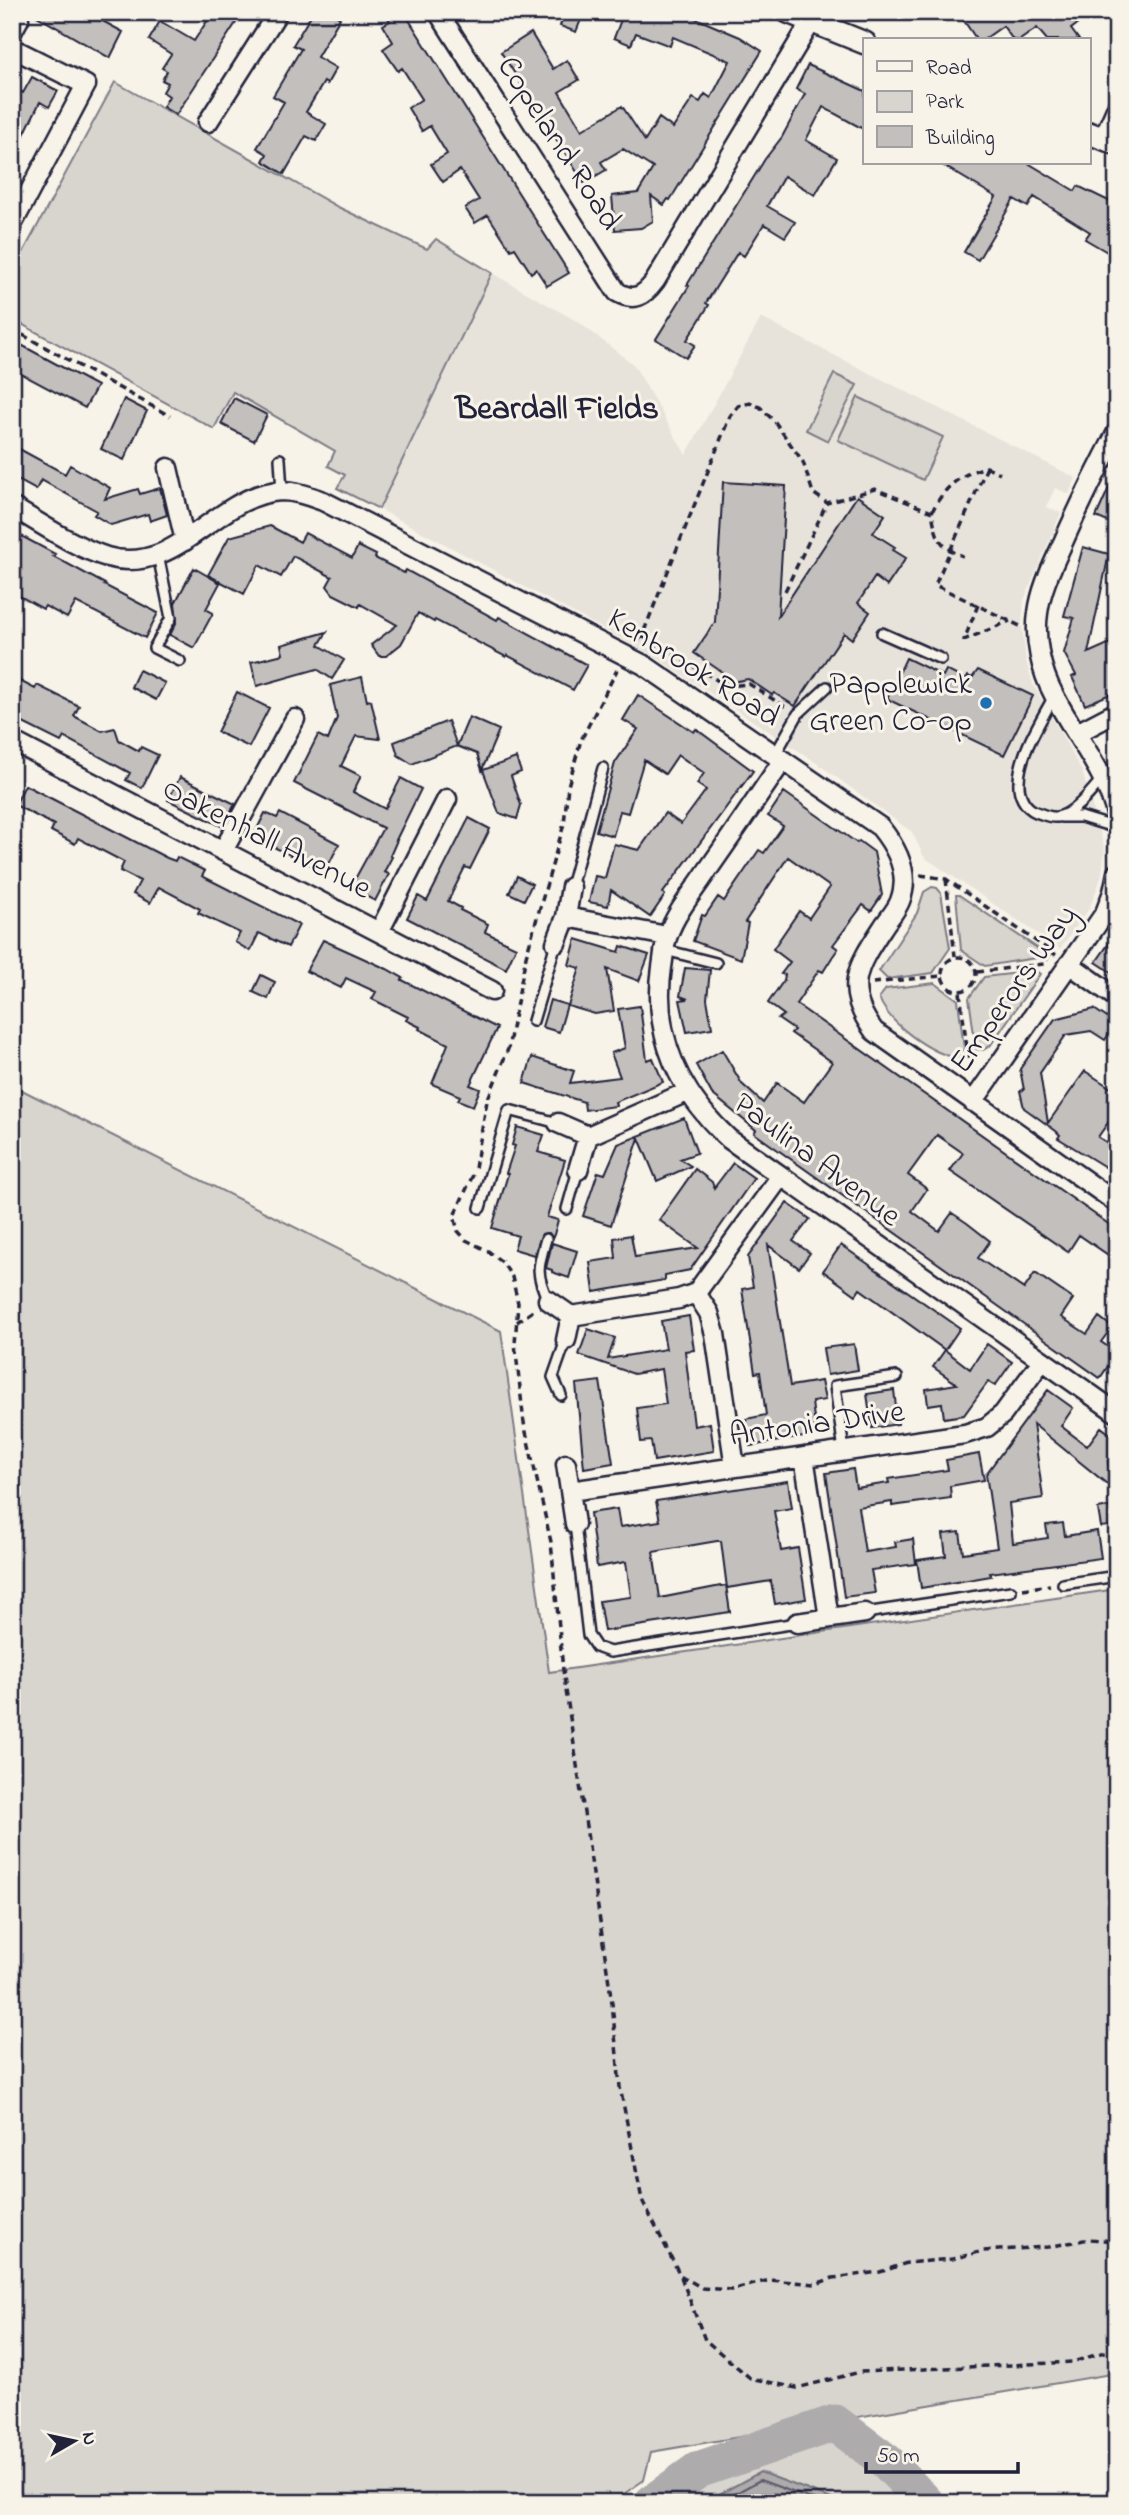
<svg xmlns="http://www.w3.org/2000/svg" width="1129" height="2515" viewBox="0 0 1129 2515" font-family="'Indie Flower',sans-serif">
  <rect width="100%" height="100%" fill="#f7f3e8"/>
  <filter id="ink" filterUnits="userSpaceOnUse"><feTurbulence type="fractalNoise" baseFrequency=".0143" numOctaves="2"/><feDisplacementMap in="SourceGraphic" scale="14" xChannelSelector="R" yChannelSelector="G"/><feConvolveMatrix kernelMatrix="1 2 1 2 8 2 1 2 1" color-interpolation-filters="sRGB"/></filter>
  <g filter="url(#ink)">
    <path fill="#e7e3db" d="M492,273l88,50 54,42 52,90 75,-137 315,160 -7,16 -14,-6 -9,19 15,6 -37,87 -2,24 4,37 7,23 49,87 23,79 -4,28 -12,31 -29,40 -136,-92 -12,-25 -101,-73 -159,-104 -273,-146z"/>
    <path fill="#d8d5cf" stroke="#7d7c85" stroke-width="2" d="M115,82l223,125 89,42 9,-10 56,34 -113,236 -42,-21 8,-13 -17,-9 7,-15 -102,-59 -19,37 -202,-110v-46z
      M834,374l23,11 -29,56 -22,-11z
      M858,397l85,40 -20,43 -85,-40z
      M932,887l5,1 4,5 9,55 -17,25 -46,6 -8,-8 38,-58 7,-21z
      M956,895h3l84,57 -1,5 -57,9 -24,-16z
      M1036,971l4,3 -50,72 -7,4 -7,-1 -7,-51 15,-21z
      M935,983l23,17 6,49 -7,9c-27,-5 -68,-34 -78,-60l7,-9z
      M12,1085l489,246 48,341 568,-83v784l-466,79 -7,28 -33,23h-599z
      M835,2423l52,39 39,41h-274l46,-33z"/>
    <path fill="#aeabad" stroke="#76747f" stroke-width="2" d="M760,2472l82,31h-139z"/>
    <g fill="none" stroke-linecap="round" stroke-linejoin="round">
      <path stroke="#5a5969" stroke-width="2" d="M718,2503l42,-23 62,23"/>
      <path stroke="#aeabad" stroke-width="37" d="M652,2503l46,-33 137,-47 52,39 39,41"/>
    </g>
    <path fill="#c2bfbd" stroke="#22223b" stroke-width="2" d="M30,12h56l37,20 -13,26z
      M213,12h30l-67,103 -13,-8 6,-11 -6,-4 5,-9 -6,-3 5,-9 -5,-3 9,-14 -22,-14 11,-19 34,20z
      M313,12h18l9,6 -23,39 19,11 -9,16 -3,-2 -18,30 20,12 -10,17 -10,-5 -22,38 -21,-13 4,-7 -10,-6 27,-46 -11,-6 28,-47 -8,-4z
      M384,12h20l165,261 -22,13 -11,-17 -5,4 -16,-25 -4,2 -23,-35 -13,8 -10,-15 14,-8 -19,-30 -17,12 -12,-18 16,-10 -17,-28 -8,5 -14,-23 14,-9 -20,-31 -4,3 -15,-22 10,-7 -10,-17 7,-4z
      M565,12h19l-8,20 -16,-6z
      M624,12h57l59,25 22,14 -92,149 -2,-1 -4,6 -13,-9 2,25 -12,7 -26,2 -3,-34 26,-3 15,-25 -30,-19 -22,13 5,8 -22,13 -83,-131 30,-19 22,36 14,-9 12,20 -20,12 23,38 40,-24 23,35 14,-23 14,10 20,-30 7,4 5,-8 6,4 19,-37 -57,-24 -3,9 -34,-13 -5,12 -17,-7z
      M958,12h113l8,11 -8,6 8,11h-32l-10,-12 -17,12h-7l-10,-14 -20,14h-6z
      M808,65l57,26v39l-42,-23 -17,33 31,18 -22,37 -31,-19 -17,30 28,16 -10,15 -21,-13 -20,32 -6,-4 -32,51 3,2 -22,35 8,5 -9,13 -30,-19 33,-53 -2,-1 78,-126 17,-22 23,-43 -9,-5z
      M32,77l26,14 -9,16 -9,-5 -28,57v-72l11,6z
      M939,163h89l47,28 3,-5 39,19v35l-8,13 -24,-14 5,-7 -56,-35 -6,10 -14,-8 -36,61 -14,-8 32,-55z
      M12,340l85,46 -12,22 -73,-39z
      M234,398l33,17 -13,26 -33,-17z
      M124,399l23,12 -23,49 -23,-11z
      M12,445l53,29 5,-9 40,23 -5,11 33,-10 2,5 20,-6 7,27 -17,6 -2,-7 -37,11 -17,-10 3,-4 -56,-31 -5,10 -24,-13z
      M1117,470v56l-21,-9z
      M723,482l63,4 -8,130 79,-120 28,19 -12,18 22,14 -2,3 13,8 -19,28 -12,-9 -17,26 12,9 -18,27 -8,-6 -49,73 -21,-13 -2,2 -24,-16 -21,4 -2,-9 -31,-21 21,-31z
      M270,526l30,16 5,-9 47,25 6,-12 18,9 -1,3 29,15 2,-3 91,50 2,-3 88,48 -14,25 -66,-35 -1,2 -71,-37 -1,2 -16,-9 -17,31 -15,12h-7l-8,-11 26,-20 -37,-21 -1,3 -26,-13 -6,-8 5,-9 -39,-21 -12,21 -22,-12 -15,29 -36,-19 21,-38z
      M12,531l43,23 -2,2 52,28 -1,1 54,28 -13,25 -69,-36 -9,16 -22,-12 -2,3 -31,-17z
      M1083,547l26,7 -21,99 29,-13v51l-32,14 -13,-28 4,-2 -12,-22 10,-35 -10,-2z
      M194,568l26,15 -14,26 7,4 -19,35 -24,-13 7,-14 -2,-18z
      M327,632l-8,13 25,15 -12,19 -15,-10 -60,17 -6,-24 32,-8 -2,-9z
      M906,658l37,18 3,-6 20,10 2,-4 4,2 6,-8 55,26 -29,59 -117,-56z
      M139,670l26,13 -9,17 -25,-13z
      M12,677l23,12 2,-4 42,21 -5,10 28,15 13,-3 4,12 20,11 2,-4 17,8 -16,33 -16,-8 4,-7 -66,-36 -3,5 -42,-21 1,-2 -8,-4z
      M362,677l5,24 4,-1 9,39 -24,-3 -15,30 20,10 -8,16 32,17 16,-31 20,11 -25,51h1l-7,16 2,1 -8,15 5,2 -14,27 -25,-13 33,-60 -89,-45 24,-48 10,5 9,-22 -7,-33z
      M237,692l32,16 -20,39 -32,-15z
      M638,695l56,37 2,-3 57,42 -90,122 2,2 -15,22 -39,-27 -3,16 -19,-4 6,-26 10,2 9,-34 25,6 26,-37 16,11 25,-34 -9,-6 7,-11 -26,-18 -13,19 -21,-14 -16,53 -8,-2 -7,25 -17,-5 19,-68 23,-34 -15,-9z
      M469,717l30,13 -17,40 -5,-16 -20,-8 -45,18 -14,-9 -4,-13 54,-21 9,25z
      M516,758l5,14 -10,4 10,29 -4,14 -18,-6 -16,-43z
      M180,777l55,27 -12,23 -55,-27z
      M25,785l142,73 8,3 2,-4 28,14 -3,5 97,49 -11,22 -29,-14 -9,18 -15,-9 5,-9 -42,-20 2,-4 -41,-22 -9,16 -17,-9 7,-13 -20,-10 4,-9 -46,-24 -3,6 -24,-13 3,-6 -39,-20z
      M784,792l73,51 2,-2 15,11 8,43 -11,16 -8,-6 -30,40 5,4 -5,7 -10,16 -4,-2 -23,34 321,226v31l-38,-26 -11,17 -118,-81 13,-18 -26,-18 -29,40 19,14 -15,22 27,20 13,-18 15,10 23,18 -12,17 46,31 11,-16 38,26 -12,18 26,17 12,-17 13,10 -11,15 16,11 -17,25 -346,-245 2,-3 -44,-36 -16,-29 26,-15 20,34 21,19 14,-20 27,19 28,-40 -41,-29 3,-3 -16,-11 6,-4 -16,-12 16,-23 1,-5 -4,-1 9,-12 -17,-13 26,-38 10,7 21,-31 -42,-30 -43,65 3,1 -7,36 -48,-18 9,-26 3,1 13,-19 6,4 35,-51 5,3 19,-27 -15,-10z
      M265,813l12,5 3,-5 59,31 -14,28 -72,-35z
      M469,818l21,11 -20,40 -5,-2 -17,34 13,7 -1,2 28,14 -3,8 31,15 -10,22 -99,-51 11,-22 9,5z
      M517,876l15,8 -8,16 -15,-7z
      M1117,932v44l-21,-14z
      M576,939l43,13 2,-6 28,9 -10,26 -32,-12 7,42 -19,3 -27,-8 12,-38 -11,-3z
      M323,940l64,29 16,9 -1,2 95,48 -27,57 10,4 -7,17 -15,-6 2,-4 -28,-12 16,-40 -29,-15 1,-2 -14,-7 2,-3 -36,-18 4,-7 -30,-14 -5,10 -35,-17z
      M685,968l25,2 -3,29 5,29 -25,4 -7,-32 8,-1 -8,-3z
      M261,975l14,7 -7,17 -15,-7z
      M550,1000l17,5 -8,27 -17,-5z
      M640,1006l7,54 6,-2 10,24 -48,20 1,4 -31,4 -1,-8 -60,-19 8,-26 42,14 -4,12 50,-6 -9,-24 14,-5 -7,-39z
      M1094,1009l22,15 -11,16 -14,-9 -25,4 -26,38 8,50 37,-52 32,21v18l-19,27 19,12v12l-7,9 -52,-32 2,-3 -4,-4 -32,-23 -4,-17 4,-1 -4,-21 35,-50z
      M684,1118l13,35 -17,6 11,7 -34,15 -18,-43 -28,87 -28,-9 15,-44 7,2 13,-30z
      M517,1127l27,8 -6,17 27,8 -18,57 11,3 -5,18 -4,-5 -7,1 -8,21 -20,-6 4,-13 -26,-8 16,-54 -2,-1 9,-27 -3,-1z
      M733,1163l21,15 -64,92 -25,5v5l-71,12 -4,-30 26,-4 -2,-20 17,-3 4,22 63,-9 -39,-28 36,-51 17,13 2,6z
      M787,1203l23,16 -17,22 17,12 -11,15 -31,-23 22,141 31,-5 4,19 -13,2 4,33 -66,11 -4,-27 20,-4 -6,-43 -5,1 -13,-84 11,-2 -5,-30z
      M552,1243l25,8 -8,27 -17,-6v-2l-6,-2z
      M841,1245l119,83 -15,22 -85,-61 -4,6 -33,-24z
      M689,1316l5,34 -9,1 9,75 16,-3 4,28 -60,10 -3,-20 -10,1 -4,-34 29,-4 -5,-35 -27,5 -55,-19 9,-26 27,9 -7,21 58,-10 -5,-28z
      M854,1344l4,26 -31,5 -4,-27z
      M987,1344l25,18 -17,24 -7,-4 -24,33 -20,3 -2,-15 -14,2 -2,-16 31,-5 -24,-17 12,-17 25,19z
      M600,1381l13,82 -29,5 -8,-84z
      M894,1390l4,34 -26,4 -5,-34z
      M1048,1390l25,18 -12,18 26,20 14,-19 16,12v30l-9,-7 4,26 -79,-64 10,74 -34,5 4,40 35,-5 -2,-13 17,-2 2,13 32,-5 4,27 -111,15 1,3 -70,12 -4,-28 29,-4 -3,-22 17,-2 3,21 34,-5 -11,-74z
      M979,1454l5,26 -34,6 1,12 -59,8v-4l-34,5 7,45 31,-5 -1,-5 18,-3 3,25 -45,6 4,23 -31,4 -18,-124 27,-4 3,19 33,-5 -1,-4 60,-9 -2,-10z
      M788,1481l4,27 -18,3 7,40 17,-3 8,51 -31,5 -4,-23 -44,7 -6,-47h-4l-64,11 7,46 66,-13 4,27 -126,19 -5,-30 32,-4 -5,-35 -29,5 -7,-54 27,-4 3,18 40,-6 -4,-20z
      M1115,1506l2,19 -16,2 -3,-18z"/>
    <g fill="none" stroke-linecap="round" stroke-linejoin="round">
      <g stroke="#22223b" stroke-width="14">
        <path id="service" d="M280,459l2,32
          M158,555l13,63 -17,30 26,13
          M882,633l59,26
          M1054,696c-13,25 -34,56 -35,85 -1,13 5,26 17,31 6,2 14,6 21,5 16,-2 35,-26 45,-38
          M775,755l23,-41 29,-27
          M1061,817h20l36,11
          M571,887l32,-119
          M665,950l51,13
          M533,1021l23,-78
          M480,1208l29,-98 49,13
          M567,1209l11,-39
          M546,1239c-8,27 -11,34 2,61
          M561,1395l-8,-18 13,-37
          M844,1451l-9,-65 62,-9
          M575,1524l13,111 8,12 14,5 187,-29
          M1063,1584l54,-8
          M865,1613l146,-22"/>
      </g>
      <g stroke="#22223b" stroke-width="23">
        <path id="minor" d="M438,12l179,280c17,10 27,4 38,-11l156,-259 11,-10
          M12,32l7,-13
          M12,48l74,37 -74,140
          M208,122l70,-110
          M1103,139l14,-32
          M1117,432c-20,38 -39,76 -56,115 -10,22 -20,42 -23,66 -4,27 3,58 16,82 21,42 53,77 63,123
          M168,468l17,73
          M12,507c30,17 62,40 95,50 71,20 109,-63 174,-66 15,0 28,5 42,10l321,164 236,162c17,21 31,47 20,74 -3,8 -10,16 -15,23 -26,40 -44,63 -11,107l243,172
          M1077,733l40,-21
          M12,741l480,250
          M783,760c-25,37 -50,74 -76,111 -13,20 -31,41 -39,64 -4,9 -4,21 -6,32 -10,68 17,126 67,172l388,274
          M223,851l72,-132
          M566,917l101,19
          M379,932l68,-133
          M556,943l10,-26 5,-30
          M1069,964l48,34
          M973,1102l132,-189 8,-21 4,-19
          M558,1123l30,13 99,-44
          M578,1170l10,-34
          M696,1293l13,20 6,21 20,133
          M548,1300l23,16
          M566,1340l5,-24 108,-17 17,-6 85,-117
          M804,1457l25,161
          M566,1464l9,60
          M570,1491l395,-57 22,-7 16,-13 38,-52
          M797,1623l68,-10"/>
      </g>
      <g stroke="#22223b" stroke-width="26">
        <path id="tertiary" d="M788,12l77,31
          M1089,133l28,11"/>
      </g>
      <path stroke="#22223b" stroke-width="3.5" stroke-dasharray="7 5" stroke-linecap="butt" d="M12,329l158,87
        M987,467l-52,118 85,41
        M932,512c11,-24 29,-39 55,-45l13,6
        M785,591l42,-88
        M978,605l-14,35 46,-19
        M642,636l85,50 22,-2 38,24
        M638,641l4,-5 88,-220 8,-10 12,-3 10,4 15,15 28,40 10,31 14,10 48,-14 57,23c4,23 6,35 31,44
        M920,875l26,4 110,76
        M946,879l9,77
        M942 974a17 17 0 1 1 34 0a17 17 0 1 1-34 0Z
        M977,972l67,-8 7,-12
        M873,983l68,-7
        M960,992l10,81
        M475,1168l12,-67 21,-52 18,-93 38,-132 4,-38 13,-46 36,-70
        M473,1175l-19,41 4,15 8,9 22,11 14,11 10,15 6,26 -3,41 9,79 27,119 12,128 49,333 8,84 22,113 38,75 22,13 29,2 39,-10 46,4 17,-6 47,-6 27,-9 45,-4 31,-8 65,-4 41,-8 28,2
        M517,1322l16,-11
        M1023,1589l27,-4
        M681,2277l24,63 45,38 47,10 63,-16 213,-10 44,-14"/>
      <use href="#service" stroke="#f7f3e8" stroke-width="9"/>
      <use href="#minor" stroke="#f7f3e8" stroke-width="18"/>
      <use href="#tertiary" stroke="#f7f3e8" stroke-width="21"/>
    </g>
  </g>
  <circle fill="#1f6fb2" stroke="#f7f3e8" stroke-width="2.5" cx="986" cy="703" r="7"/>
  <g text-anchor="middle" dominant-baseline="central" stroke-width="6" stroke-linejoin="round" paint-order="stroke">
    <g font-size="32" fill="#22223b" stroke="#f7f3e8">
      <text transform="translate(558 144) rotate(57)">Copeland Road</text>
      <text transform="translate(693 669) rotate(32)">Kenbrook Road</text>
      <text transform="translate(266 840) rotate(27)">Oakenhall Avenue</text>
      <text transform="translate(1015 990) rotate(-55)">Emperors Way</text>
      <text transform="translate(816 1161) rotate(37)">Paulina Avenue</text>
      <text transform="translate(817 1425) rotate(-8)">Antonia Drive</text>
    </g>
    <g font-size="32" fill="#22223b" stroke="#f7f3e8" text-anchor="end">
      <text x="972" y="685">Papplewick<tspan x="972" dy="37">Green Co-op</tspan></text>
    </g>
    <g font-size="33" font-weight="bold" fill="#22223b" stroke="#f7f3e8">
      <text x="557" y="410">Beardall Fields</text>
    </g>
  </g>
  <rect width="1129" height="2515" fill="none" stroke="#f7f3e8" stroke-width="42"/>
  <rect x="21" y="21" width="1087" height="2473" fill="none" stroke="#22223b" stroke-width="2.5" filter="url(#ink)"/>
  <rect x="863" y="38" width="228" height="126" fill="#f7f3e8" stroke="#a29fa3" stroke-width="2"/>
  <rect x="877" y="61" width="35" height="10" fill="#f7f3e8" stroke="#a29fa3" stroke-width="2"/>
  <text x="926" y="74" font-size="21" fill="#22223b">Road</text>
  <rect x="877" y="91" width="35" height="21" fill="#d8d5cf" stroke="#a29fa3" stroke-width="2"/>
  <text x="926" y="108" font-size="21" fill="#22223b">Park</text>
  <rect x="877" y="126" width="35" height="21" fill="#c2bfbd" stroke="#a29fa3" stroke-width="2"/>
  <text x="926" y="144" font-size="21" fill="#22223b">Building</text>
  <g transform="translate(74 2441) rotate(81)" stroke="#f7f3e8" stroke-width="5" paint-order="stroke">
  <path d="M0-5L12 26L0 18L-12 26Z" fill="#22223b"/>
  <text y="-10" font-size="19" font-weight="bold" text-anchor="middle" fill="#22223b">N</text>
  </g>
  <path d="M866 2462v10h152v-10" fill="none" stroke="#22223b" stroke-width="3.5"/>
  <text x="877" y="2462" font-size="21" fill="#22223b" stroke="#f7f3e8" stroke-width="5" paint-order="stroke">50 m</text>
</svg>
